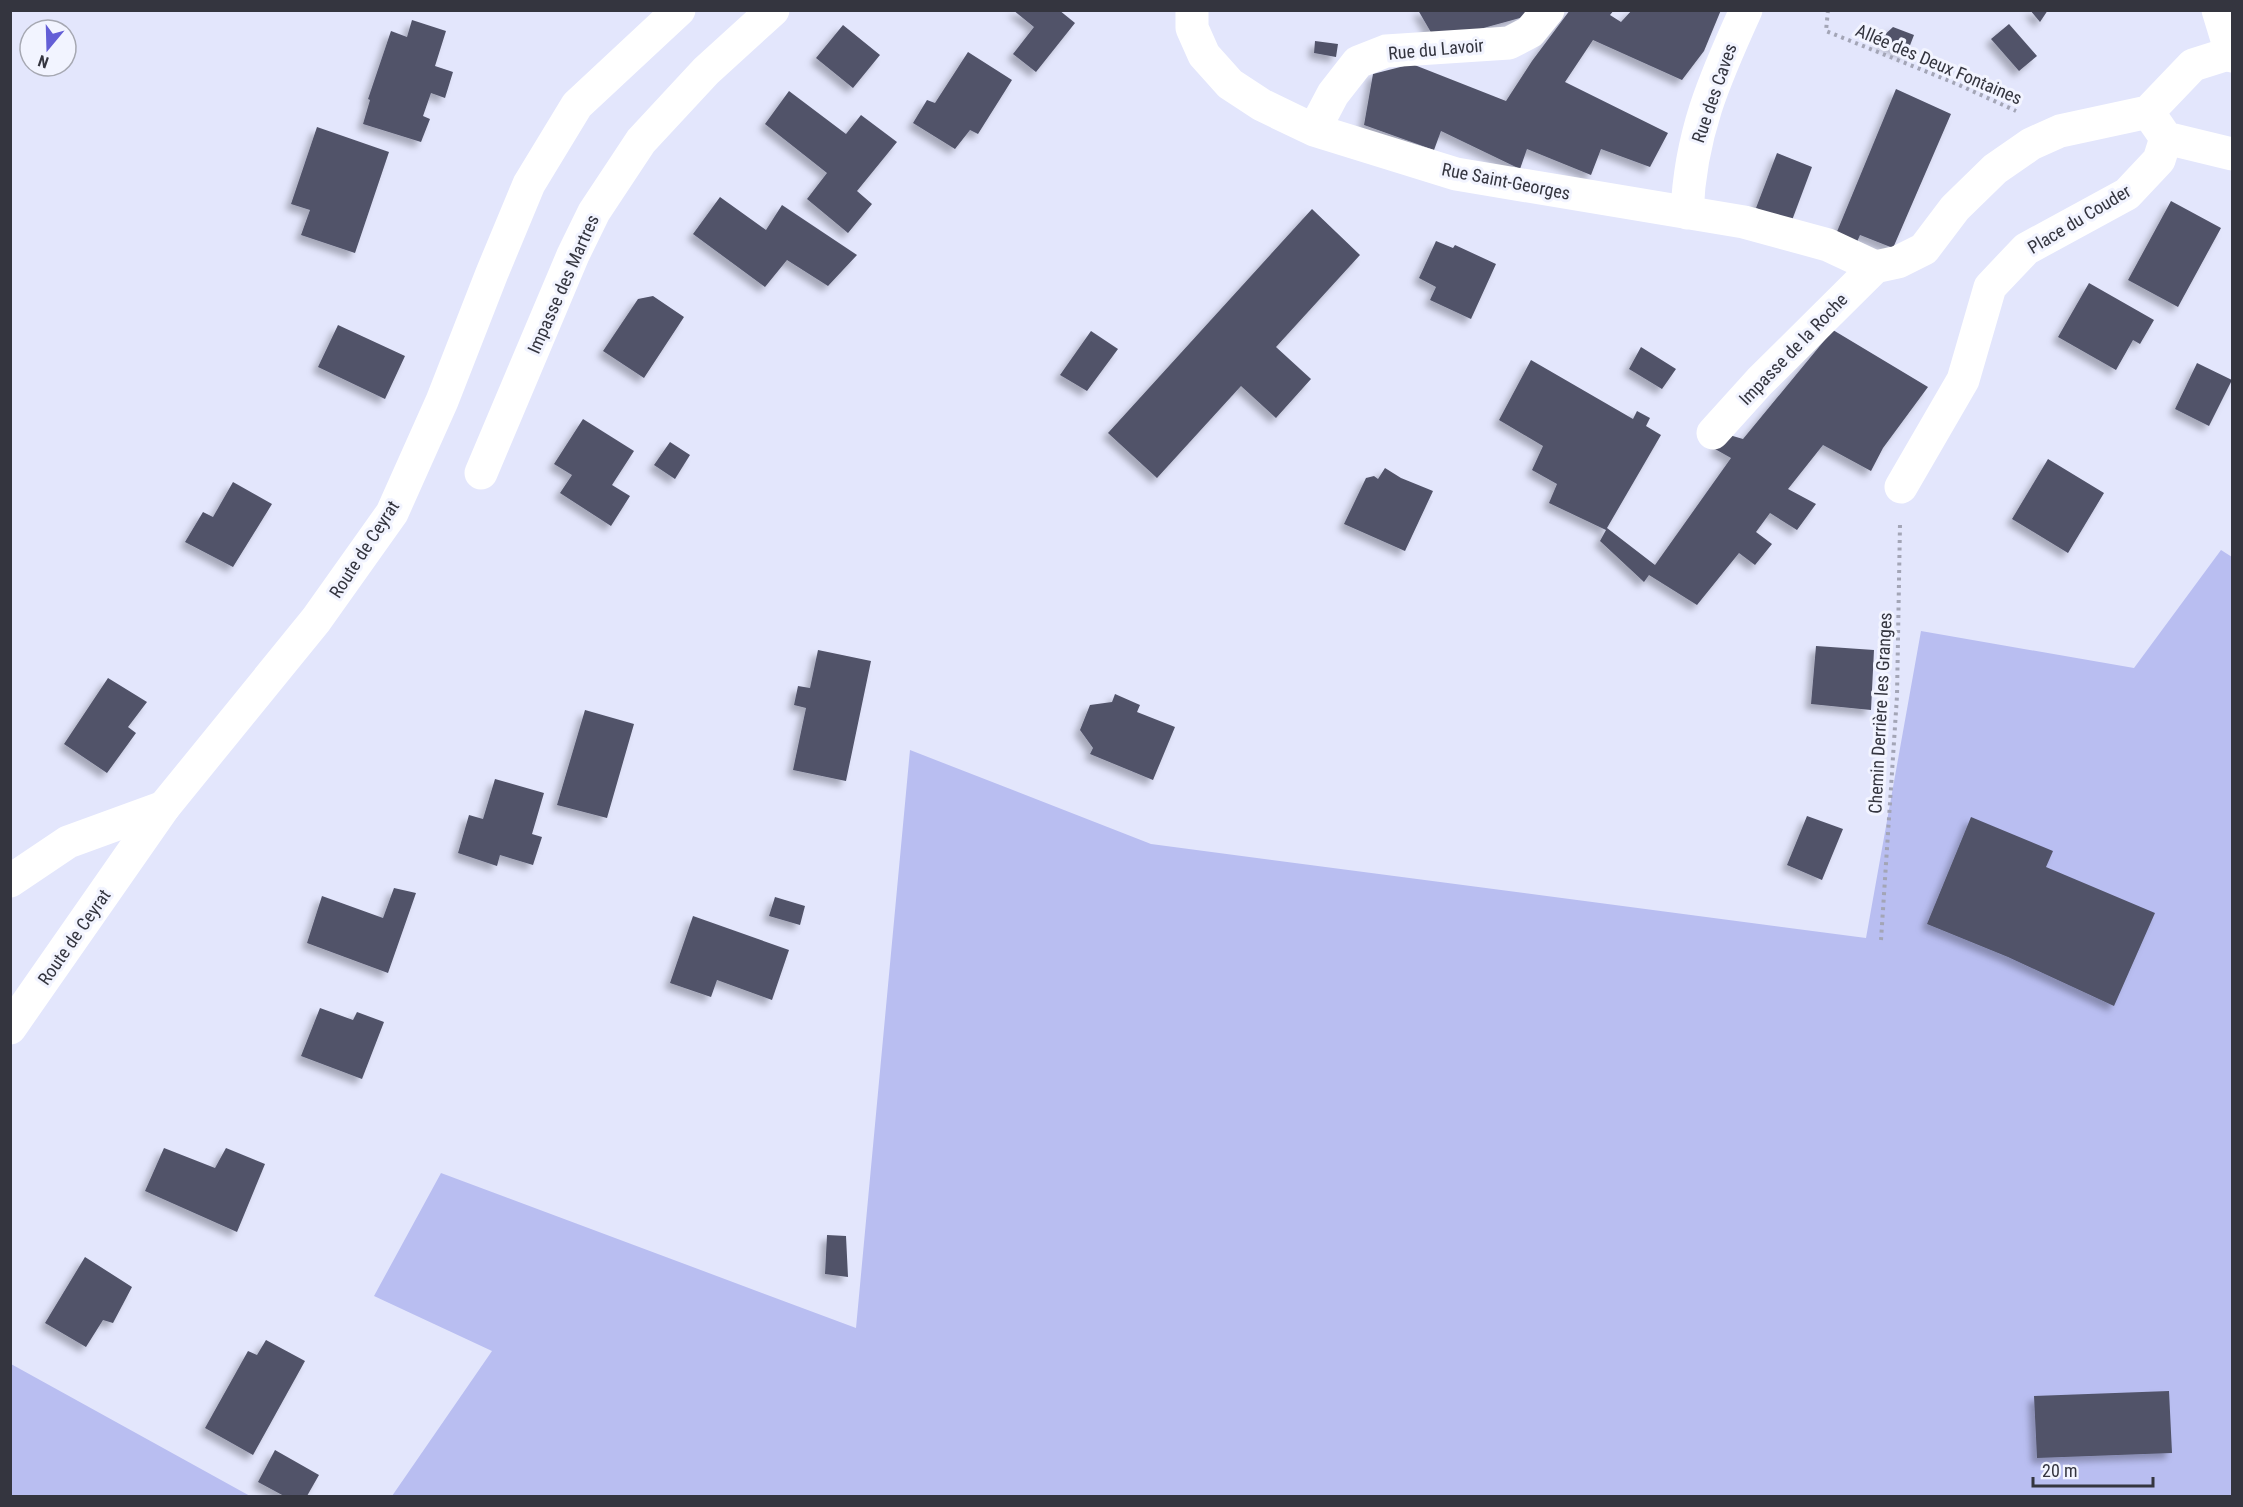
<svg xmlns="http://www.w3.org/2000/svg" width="2243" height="1507" viewBox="0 0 2243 1507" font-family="'Roboto Condensed',sans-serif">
  <defs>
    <filter id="shadow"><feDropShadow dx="-5.5" dy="5.5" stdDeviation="3" flood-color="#0004"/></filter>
  </defs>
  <rect width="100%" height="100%" fill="#e3e6fc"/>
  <path fill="#b9bef1" d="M2221,550l11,7v939h-1840l100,-145 -118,-55 67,-123 415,155 54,-578 241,94 715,94 55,-307 213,37z
    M11,1364l239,132h-239z"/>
  <path fill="#515369" filter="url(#shadow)" d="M1013,10h46l16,13 -39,49 -23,-18 21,-27z
    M1418,10h113l-11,8 -84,23z
    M1570,10h44l-4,5 11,7 11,-12h89l-17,41 -22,29 -89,-40 -28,42 103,51 -18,34 -49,-18 -10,26 -64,-26 -7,20 -79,-38 -7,19 -70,-25 9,-51 39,-10 94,37 26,-40z
    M2030,10h18l-8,12z
    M412,20l34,11 -11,35 18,6 -8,26 -14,-5 -8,23 7,3 -9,23 -58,-18 7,-24 -2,-1 23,-68 16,6z
    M2009,24l28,32 -18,15 -28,-32z
    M843,25l37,30 -27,33 -37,-30z
    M1893,27l21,8 -7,18 -28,-13z
    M1315,41l23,3 -2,13 -22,-4z
    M968,52l44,28 -34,54 -8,-4 -15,19 -42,-26 14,-23 8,3z
    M1896,89l55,25 -58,134 -33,-13 -3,7 -21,-8z
    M789,91l57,43 15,-19 36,27 -40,49 15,13 -24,29 -41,-34 20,-26 -62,-49z
    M317,127l72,25 -34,101 -54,-18 9,-25 -19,-6z
    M1777,153l35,14 -21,56 -35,-15z
    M720,197l46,33 16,-25 75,50 -29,31 -41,-26 -22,27 -72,-53z
    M2171,201l50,27 -43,79 -50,-27z
    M1312,209l48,46 -84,92 35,32 -35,39 -35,-32 -84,92 -49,-45z
    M1436,241l17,7 2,-3 41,19 -25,55 -41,-19 6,-13 -17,-9z
    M2089,283l65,37 -14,24 -7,-4 -17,30 -58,-33z
    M653,296l31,21 -40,61 -41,-27 35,-52z
    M338,325l67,31 -20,43 -67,-32z
    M1833,330l95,57 -45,61 -12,23 -48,-26 -35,44 28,15 -19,26 -27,-17 -14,19 16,12 -17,21 -16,-12 -42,52 -48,-30 -5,7 -44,-41 6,-11 -57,-27 8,-19 -25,-14 11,-24 -44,-26 32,-60 102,59 4,-8 13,7 -4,8 15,9 -54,93 48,37 76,-107 -16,-9 11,-15 17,5z
    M1091,331l27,18 -31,42 -27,-16z
    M1641,347l35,22 -14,20 -33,-20z
    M2197,363l35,17 -23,46 -34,-17z
    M583,419l51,32 -22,34 18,11 -19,30 -51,-33 12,-18 -18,-11z
    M670,442l20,13 -15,24 -21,-14z
    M2048,459l56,34 -36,60 -56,-34z
    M1385,468l16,10 32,13 -28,60 -61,-27 22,-46 8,-2 4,3z
    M233,482l39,22 -39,63 -48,-25 18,-30 10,5z
    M1816,646l58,4 -3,60 -60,-6z
    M818,650l53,11 -25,120 -53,-11 13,-62 -12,-3 4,-19 12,2z
    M108,678l39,24 -19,25 8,6 -29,40 -43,-29z
    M1115,694l25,11 -3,7 38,15 -22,53 -63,-26 3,-6 -13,-18 10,-25 22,-3z
    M585,710l49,14 -27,94 -50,-13z
    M495,779l49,14 -12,41 10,3 -9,28 -33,-10 -3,11 -39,-13 11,-38 14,4z
    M1807,816l36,13 -21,51 -35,-15z
    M1971,817l82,34 -7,16 109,46 -41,93 -106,-49 -81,-33z
    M394,888l22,5 -28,80 -81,-30 15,-47 61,22z
    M775,897l30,9 -5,19 -31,-9z
    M693,916l96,34 -17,50 -55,-20 -6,17 -41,-14z
    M320,1008l33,12 4,-8 27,10 -22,57 -61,-23z
    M164,1148l51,20 11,-20 39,16 -28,68 -92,-41z
    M827,1235l19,1 2,41 -23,-3z
    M85,1257l47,30 -19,36 -10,-3 -17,27 -41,-24z
    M266,1340l39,21 -52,94 -48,-27 43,-77 9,4z
    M2169,1391l3,62 -135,5 -3,-62z
    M275,1450l44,25 -12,21h-23l-26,-14z"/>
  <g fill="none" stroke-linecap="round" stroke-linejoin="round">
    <path stroke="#a3a5b6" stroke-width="4" stroke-dasharray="3 4.5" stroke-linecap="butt" d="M1828,10l-2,21 131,53 59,27
      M1881,940l16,-244 3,-172"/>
    <path stroke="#fff" stroke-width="33" d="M1192,10v18l12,27 26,29 32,21 52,25 142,44 288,48 84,23 47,22
      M1314,130l19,-36 25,-32 28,-11 123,-8 21,-11 18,-22
      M2166,138l66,16
      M1687,213c3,-78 27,-133 59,-203
      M1875,267l23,-5 26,-13 31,-41 40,-39 36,-25 29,-13 88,-19 45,-47 38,-12
      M1713,433l47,-52 115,-114
      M481,473l92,-218 21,-43 47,-71 65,-70 67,-61
      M1901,487l62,-107 27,-93 36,-38 101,-55 32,-34 7,-22 -18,-26
      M10,881l58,-39 96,-35"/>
    <path stroke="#fff" stroke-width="33" d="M2218,10l14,46
      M10,1028l154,-221 152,-187 76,-107 50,-112 50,-128 37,-89 48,-79 102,-95"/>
  </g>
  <g text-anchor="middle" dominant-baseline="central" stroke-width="6" stroke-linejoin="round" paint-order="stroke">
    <g font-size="18" fill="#34353f" stroke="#f2f4ff">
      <text transform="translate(1436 49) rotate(-5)">Rue du Lavoir</text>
      <text transform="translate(1939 64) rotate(23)">Allée des Deux Fontaines</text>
      <text transform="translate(1714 93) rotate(-71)">Rue des Caves</text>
      <text transform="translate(1506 181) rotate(11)">Rue Saint-Georges</text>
      <text transform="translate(2079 219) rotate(-31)">Place du Couder</text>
      <text transform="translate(563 284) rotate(-66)">Impasse des Martres</text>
      <text transform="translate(1793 349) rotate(-46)">Impasse de la Roche</text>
      <text transform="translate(364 549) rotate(-57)">Route de Ceyrat</text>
      <text transform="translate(1880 713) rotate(-87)">Chemin Derrière les Granges</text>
      <text transform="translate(74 937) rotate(-55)">Route de Ceyrat</text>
    </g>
  </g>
  <rect width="2243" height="1507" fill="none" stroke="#34353f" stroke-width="24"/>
  <g transform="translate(48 48) rotate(199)"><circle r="28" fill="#f2f4ff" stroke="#a6a8b2" stroke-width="1.5"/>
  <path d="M0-4.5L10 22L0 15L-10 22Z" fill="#635ed6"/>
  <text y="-9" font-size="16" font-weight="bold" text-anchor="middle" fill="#34353f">N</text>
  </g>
  <path d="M2033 1477v9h120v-9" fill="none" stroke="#34353f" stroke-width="3"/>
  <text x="2042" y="1477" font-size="18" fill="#34353f" stroke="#f2f4ff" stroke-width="4.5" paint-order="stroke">20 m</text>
</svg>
